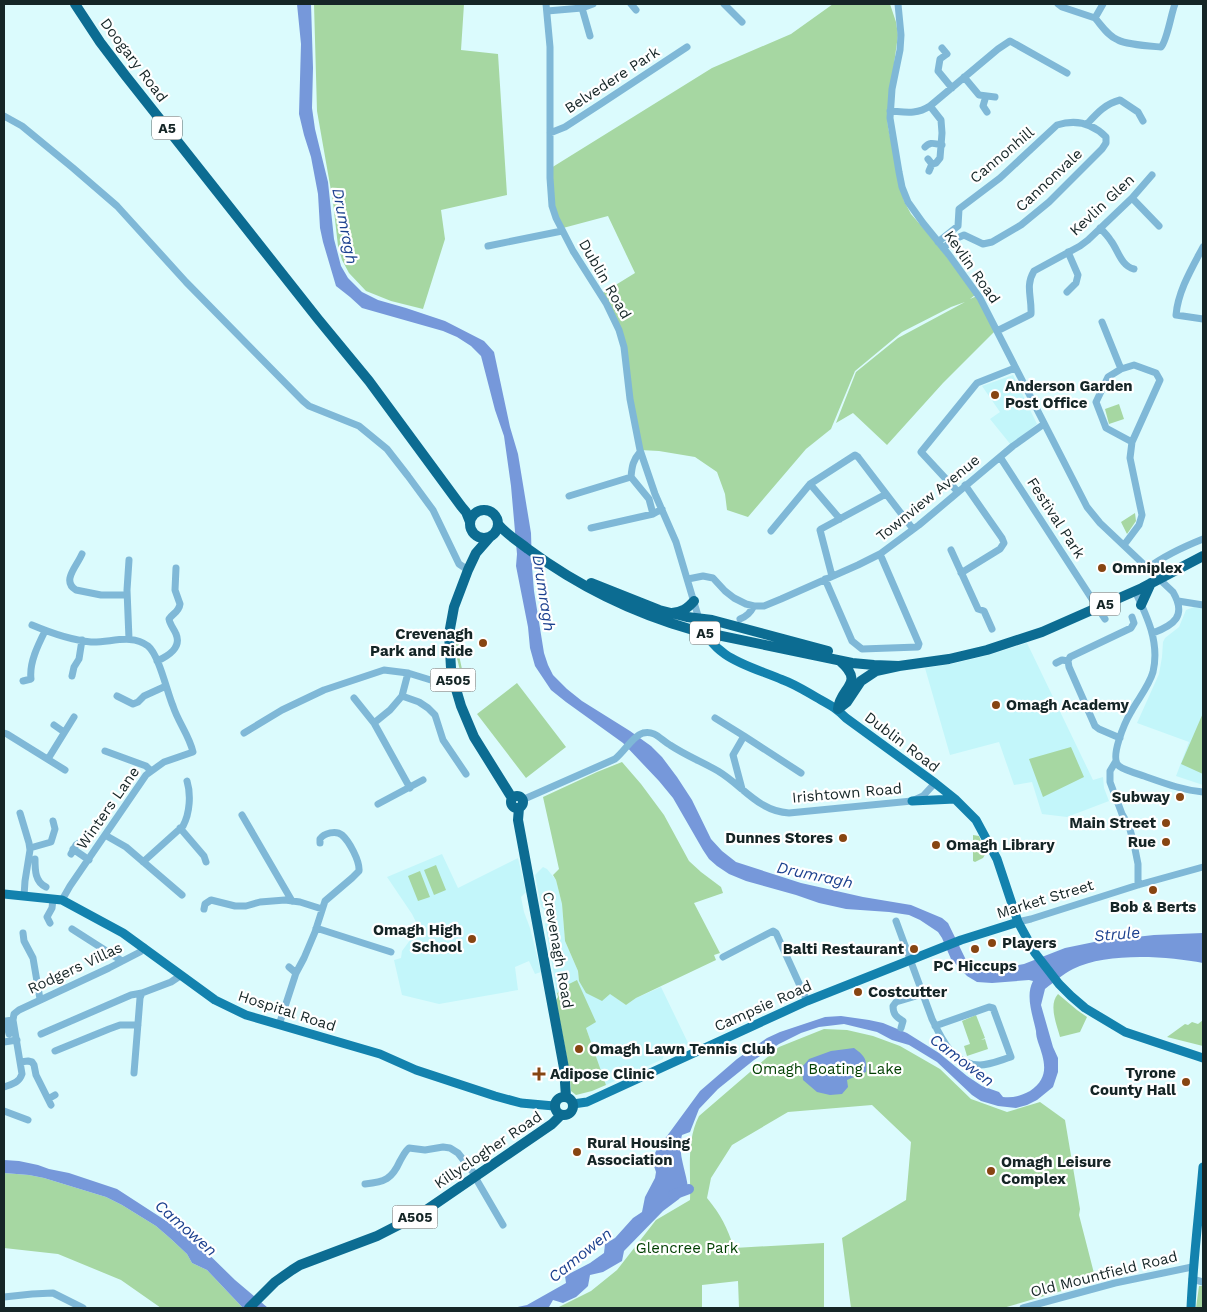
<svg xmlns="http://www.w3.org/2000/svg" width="1207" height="1312" viewBox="0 0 1207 1312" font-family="'Work Sans',sans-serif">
  <rect width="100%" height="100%" fill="#dbfbfd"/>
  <path fill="#c3f6fa" d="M1013,375l24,49 -26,21 -21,-26 10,-7 -18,-26z
    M1194,607l9,2v176l-27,-9 13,-34 -52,-19 22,-49 3,-17 1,-15 2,-4 14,-11 7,-17z
    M1027,643l66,137 10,-3 1,11 5,13 -42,16 -25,-3 -10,-32 -18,3 -15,-43 -49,13 -25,-87 26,-4 38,-9z
    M442,854l16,34 60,-30 8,34 -5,5 3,15 6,16 11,44 -6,2 -6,-13 -14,6 3,23 -79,14 -37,-9 -8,-35 7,-2 1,-7 17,-23 -7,-14 -25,-37z
    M543,867l4,2 9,11 6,24 3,37 13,30 1,10 30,12 17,12 10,-7 25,-11 29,60 -6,-4 -20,8 -1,8 -57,26 -20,-57 -23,-38 -8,4 1,-7 -11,-63 2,-2 -1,-11 -5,-4 -6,-32z"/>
  <path fill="#a6d7a2" d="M314,4h150l-3,46 37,4 9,141 -66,15 4,29 -22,70 -32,-8 -25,-10 -17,-18 -7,-13 -4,-14 -5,-44 -16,-91z
    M833,4h57l6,18 2,13 -11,80 1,12 16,74 7,13 26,30 38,51 -5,4 7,-3 18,35 -52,52 -56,62 -34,-32 -17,10 20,-51 42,-34 67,-36 -14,5 -49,25 -47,39 -24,58 -25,20 -58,68 -21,-7 -2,-16 -8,-22 -22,-15 -36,-6 -19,-1 -16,-103 -23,-53 34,-21 -27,-57 -45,12 -7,-10 -5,-50 161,-100 79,-34z
    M1119,404l5,15 -15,5 -4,-15z
    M1135,513l1,8 -9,13 -6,-12z
    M462,639l-1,4 -4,3 8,37h-2l-7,-29v-14z
    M517,683l49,64 -40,31 -49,-64z
    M1203,713v61l-22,-10z
    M1071,747l13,30 -41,20 -14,-38z
    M622,762l19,22 23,31 25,46 12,11 20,15 2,6 -29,10 26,50 -6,2 2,5 -80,38 -10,7 -16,-11 -8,7 -16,-8 -7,-12 -1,-10 -13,-30 -3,-37 -6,-24 -3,-5 6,-6 -16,-72 54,-25z
    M973,835l6,1 7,17 -3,5 -8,4 -2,-1v-9l4,-5 -4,-4z
    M436,865l10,25 -12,5 -10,-25z
    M420,871l10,26 -12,4 -10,-25z
    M577,980l19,42 -10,6 20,57 -14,6 -16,4 -5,-4c-2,-30 -10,-61 -15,-91l2,-3 -1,-4 6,-3v-3z
    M1058,994l19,16 10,7 -7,15 -20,5c-3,-12 -12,-32 -2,-43z
    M976,1015l9,23 -4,2 4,-1 3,10 -21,7 -3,-10 6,-2 -8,-23z
    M1203,1020v26l-36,-9 18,-13 3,1 4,-3 6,2z
    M824,1029l23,1 26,6 27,10 40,23 31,30 36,13 33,-10 25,18 15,89 -1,6 17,66 -93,27h-152l-9,-70 64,-38 5,-58 -39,-37 -84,7 -56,33 -21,33 -4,20c14,17 20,29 27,50l90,-5v65h-85l-1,-27 -36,4v23h-145l34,-17 26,-21 39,-50 34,-20c1,-28 -4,-59 9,-84l80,-69z
    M4,1173l25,2 15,3 62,19 16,8 34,21 15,13 16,15 5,9 15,7 36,38h-82l-40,-28 -63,-26 -54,-6z
    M1199,1286h4v22h-7z"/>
  <path fill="#7698da" d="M297,4h14l2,64 -1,40 3,21 13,53 6,57 7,27 7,12 14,14 16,8 28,8 39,13 39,20 10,11 16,75 8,27 13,79 1,34 2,24 10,62 4,12 5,10 14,14 15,12 48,30 21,15 11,11 15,20 15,23 19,39 11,12 14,11 65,21 62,14 48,8 31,13 6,5 18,37 7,3 20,4h15l16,-3 41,-16 34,-7 55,-6 49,-2v30c-35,-7 -97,-11 -130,6 -10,5 -19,13 -28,20l-4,16 12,42 5,11v14l-5,15 -16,13 -10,5 -11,3 -18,-2 -17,-5 -9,-6 -35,-33 -28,-17 -17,-5 -15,-8 -33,-8 -25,3 -18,6 -22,11 -25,16 -36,29 -19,20 -9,23 -8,3c-5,18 4,35 6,53l-9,11 -16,12 -39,40 -2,10 -19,11 -13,3 -2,11 -2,2 -10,9 -13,6 -10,-3 -4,7 -6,1h-30l14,-3 39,-22 -1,-7 25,-13 14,-10 1,-9 10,-6 18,-20 9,-6 3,-15 10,-19 1,-6 -4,-12 4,-9 44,-60 37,-32 30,-21 13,-6 45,-15 16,-1 28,4 14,3 24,10 32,20 28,23 15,10 17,6 4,5c10,1 18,-1 27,-6 20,-14 15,-29 8,-49 -1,-3 -2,-7 -2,-11 -3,-15 -11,-35 -3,-50l-4,-1 -37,3 -15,-1 -10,-6 -16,-17 -9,-21 -4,-6 -18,-12 -11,-5 -20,-3 -43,-3 -27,-6 -23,-8 -50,-14 -17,-7 -12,-8 -8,-7 -6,-9 -30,-52 -14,-17 -36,-38 -57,-41 -15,-12 -16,-24 -5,-18 -2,-21 -12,-61 1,-12 -6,-68 -7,-50 -9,-26 -14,-54 -10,-10 -14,-9 -14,-6 -81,-23 -12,-11 -14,-11 -13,-44 -3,-14 -2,-34 -7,-37 -7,-22 -5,-21 2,-70z
    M854,1048c11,8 13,11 12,24l-19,8 1,7 -6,7 -12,1 -13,-3 -14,-12 -1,-13 7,-8 22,-8z
    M4,1160l15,1 19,4 11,4 20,4 48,16 74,48 44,43 33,28h-25l-36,-38 -15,-7 -5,-9 -16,-15 -15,-13 -34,-21 -16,-8 -62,-19 -15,-3 -25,-2z"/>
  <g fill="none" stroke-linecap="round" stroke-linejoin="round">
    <path stroke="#7698da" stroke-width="10" d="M673,1195l16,-6"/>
    <path stroke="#7fb8d7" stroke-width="7" d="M546,4l4,43v131l2,28 4,12 17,33 33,52 13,27 5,17 6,52 10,51 15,44 21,48 23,77
      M631,4l5,6
      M724,4l18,18
      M898,4l3,31 -1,15 -8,39 -2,29 9,54 3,15 6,15 15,21 26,32 31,43 107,209 13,16 73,69c14,24 1,33 -20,41
      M1058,4l4,3 33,11
      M582,8l8,28
      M547,11l35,-3 11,-4
      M1095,18c7,8 13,18 23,22 10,5 31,6 43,7 6,-6 10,-33 14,-43
      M1095,18l8,-14
      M942,48l5,6 -7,5 -2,12 14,17
      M964,77l15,18 16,2
      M986,96l-3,10 4,6
      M930,106l11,14 1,13 -2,25 -4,5 -4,1
      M890,111c15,1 26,4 40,-5l68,-57 12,-8 57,32
      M4,116l18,10 51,42 44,38 69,76 117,119 6,5 50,20 28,23 21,27 25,34 26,54 9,6
      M1087,124c10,-11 18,-20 33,-24l18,12 5,9
      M550,133l15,-6 37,-24 85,-56
      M925,147c5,-6 10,-3 17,-2
      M928,159l4,5 -3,7
      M1132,198l27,28
      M1100,228c4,4 8,8 11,13 7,9 10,25 23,28
      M938,242l20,-16 1,-17 41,-31 57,-53c19,-6 35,-2 49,12v6l-4,6 -53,53 -28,23 -29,17 -9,2 -19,-9 -9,4 -12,9
      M488,246l74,-15
      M1203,247c-11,21 -25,44 -27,68l27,4
      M1067,292l9,-9 2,-8 -10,-23
      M1102,322l19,47
      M997,331l34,-17c1,-17 -6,-28 3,-43l46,-25 8,-6 44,-42 20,-23
      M1000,457l105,162
      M631,477l18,22 4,15
      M810,484l30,35
      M958,492l-37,-40 56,-69 38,-15
      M569,496l62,-19c1,-11 2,-17 9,-25
      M591,528l62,-14 9,-5
      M771,531l39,-47 45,-29 3,2 55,72
      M1124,545l15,-20 3,-10 -12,-57 2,-16 28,-62 -4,-7 -22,-8 -13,4 -13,8 -12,25 10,26 26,14
      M951,550l27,59 6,2 8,18
      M82,554c-5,12 -21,27 -6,36l25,5h26
      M129,560l-2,30 2,49
      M1148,568c17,-13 35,-21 55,-29
      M961,573l39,-24 4,-6 -2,-5 -37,-53
      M832,576l-12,-46 1,-1 65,-35
      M688,579l15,-3 10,2 12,13 9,7 12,6 8,2h10l17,-7 77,-34 22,-11 39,-29 94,-79 31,-22
      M825,579l27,62 10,8 56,-2 1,-3 -39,-90
      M1135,591c12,25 25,52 18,81 -4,14 -15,27 -22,40 -6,10 -22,46 -12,54 5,4 19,8 25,10 20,7 38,14 59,16
      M1178,601l25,4
      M740,619c7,-3 10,-6 14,-13
      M32,625c19,8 38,15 59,17 19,1 40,-9 57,4 11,9 19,46 25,60 5,16 16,29 20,46l-29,10 -18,13 -76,111 -8,14
      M157,661c11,-5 25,-13 19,-27 -2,-5 -6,-9 -7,-15 4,-6 10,-7 11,-15l-5,-14 1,-22
      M1056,663l6,-3 6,1
      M72,676l2,-9 5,-8 3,-19
      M23,681l8,-2c-2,-16 7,-34 14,-48
      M117,696l16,8 5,-2 6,-6 22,-10
      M402,696l17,6 9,6 7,7 8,25 23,34
      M354,698l20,25 36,65
      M715,718l29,18
      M374,723l16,-13 12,-14 6,-23
      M54,725l10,7
      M4,733l3,1 58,36
      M244,733l38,-23 42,-20 60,-20 24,3 26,8 19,-2
      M1120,738l-21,-9 -4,-3 -26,-59 -1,-6 2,-4 61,-29 3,-5 -2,-6
      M105,751l41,15 5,5
      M48,759l26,-42
      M1116,761l-6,10v11l12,32 7,12 5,18 4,20v21
      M742,789l-9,-34 11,-19 57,37
      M522,800l93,-41c9,-7 18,-23 28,-26 12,-3 18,7 27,12 15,10 32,17 48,26 25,15 40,40 71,42l123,-12 11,-5 12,-13
      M378,804l45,-24
      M20,813l9,30 1,7 -5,31 -1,15
      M242,815l50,86
      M180,828l24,28 2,6
      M105,835l21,12 56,48
      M30,848l21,-6 4,-13 -2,-8
      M73,849l16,11
      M71,854l5,-9 3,-2
      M35,859c0,11 0,23 11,28
      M143,862l40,-36c7,-13 8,-32 4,-45
      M204,909l1,-5 6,-4 24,6h11l14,-4 25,-2 15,2 22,7
      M896,921l36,98c10,21 21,45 48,46 10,0 21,-5 31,-8l-18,-49 -4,-1 -54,19
      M1018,922l13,-3 107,-34 65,-18
      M50,923l-3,-6 5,-9 1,-9
      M316,928l75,24
      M72,929l50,32
      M23,933l1,8 9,17 7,41
      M723,957l50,-26 3,2 31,68
      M289,967l7,6
      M279,1025l17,-52 8,-15 11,-26 10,-31 27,-23 7,-7c1,-10 -10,-30 -17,-36 -6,-5 -18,-2 -22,4v4
      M901,1028l2,-7c-7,-4 -10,-7 -10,-15l3,-4 27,-8
      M9,1034l-3,-13 7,-1
      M41,1034l90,-39 11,-2
      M4,1042l13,-2
      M55,1051l54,-22 11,-4h18
      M20,1062l8,-1 4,1 2,3 2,10 15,30
      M134,1073l6,-75 2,-5 29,-11 9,-6
      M4,1087c8,-3 15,-4 18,-13l-9,-54 1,-6 5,-4 90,-42 31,-16 4,-5
      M48,1099l7,-4
      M4,1111l24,9
      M475,1177l28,48
      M365,1184c20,-2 27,-5 35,-23 3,-5 5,-10 9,-13l16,2 18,-3 7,1 8,5 18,23
      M1192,1279l11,3
      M4,1297l28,-3 21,-1 30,15
      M1023,1308l92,-25 77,-16"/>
    <path stroke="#1382ae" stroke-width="9" d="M699,619c14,41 49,46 84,61 14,5 25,13 38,20 11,6 16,9 25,18l89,65 20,16 21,21 21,39 21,63 17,31 24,31 12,12 14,12 40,24 78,26
      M912,801l43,-2
      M4,894l58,6 61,33 92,67 31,15 134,39 36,16 79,26 26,7 33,3
      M573,1104l14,-2 220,-101 154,-61 57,-18
      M1191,1308c2,-47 8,-94 12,-141"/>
    <path stroke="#0c6c92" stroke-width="10" d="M75,4l25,38 25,33 193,244 51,62 92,125 5,6 4,10
      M470 524a14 14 0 1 1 28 0a14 14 0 1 1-28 0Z
      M498,524c8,10 20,17 30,25 50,37 105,64 165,81l159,33 22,2 25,1
      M490,537l-14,16 -8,17 -14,37 -5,27 2,34 2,11 8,27 13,31 38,61
      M591,583l68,27 28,7 25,3 116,31
      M1141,605l10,-22
      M672,613c10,-1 15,-4 22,-12
      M838,709l9,-7 14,-21 15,-10 23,-5 50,-7 38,-9 55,-18 100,-44 61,-32
      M838,709c2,-22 28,-25 2,-48
      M511 802a6 6 0 1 1 12 0a6 6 0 1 1-12 0Z
      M519,808l-1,12 46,248 2,29
      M555 1106a9 9 0 1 1 18 0a9 9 0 1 1-18 0Z
      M249,1308l26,-26 17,-12 8,-5 77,-29 45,-23 130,-89 9,-9"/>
  </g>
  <g fill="#874512" stroke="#fff" stroke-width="2">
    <circle cx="995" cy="395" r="5"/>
    <circle cx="1102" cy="568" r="5"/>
    <circle cx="483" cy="643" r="5"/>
    <circle cx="996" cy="705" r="5"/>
    <circle cx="1180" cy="797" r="5"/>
    <circle cx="1166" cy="823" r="5"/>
    <circle cx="843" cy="838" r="5"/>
    <circle cx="1166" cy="842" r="5"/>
    <circle cx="936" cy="845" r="5"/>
    <circle cx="1153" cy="890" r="5"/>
    <circle cx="472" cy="939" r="5"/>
    <circle cx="992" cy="943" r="5"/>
    <circle cx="914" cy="949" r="5"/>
    <circle cx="975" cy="949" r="5"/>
    <circle cx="858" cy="992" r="5"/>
    <circle cx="579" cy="1049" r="5"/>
    <path d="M536.5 1066.5h5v5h5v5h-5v5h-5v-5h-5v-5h5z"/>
    <circle cx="1186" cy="1082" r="5"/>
    <circle cx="577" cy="1152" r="5"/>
    <circle cx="991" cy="1171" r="5"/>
  </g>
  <g text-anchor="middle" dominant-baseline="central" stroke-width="4.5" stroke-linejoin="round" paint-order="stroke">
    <g fill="#fff" stroke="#5b6667" stroke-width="1">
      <rect x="152" y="116.5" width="30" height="23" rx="4"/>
      <rect x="1090" y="592.5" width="30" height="23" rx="4"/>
      <rect x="690" y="621.5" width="30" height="23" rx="4"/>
      <rect x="430.5" y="668.5" width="45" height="23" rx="4"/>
      <rect x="392.5" y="1205.5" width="45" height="23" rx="4"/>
    </g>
    <g font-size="14" font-weight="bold" fill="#152526">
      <text x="167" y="128">A5</text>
      <text x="1105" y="604">A5</text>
      <text x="705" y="633">A5</text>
      <text x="453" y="680">A505</text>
      <text x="415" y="1217">A505</text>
    </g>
    <g font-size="15" fill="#152526" stroke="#fff">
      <text transform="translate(134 60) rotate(53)">Doogary Road</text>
      <text transform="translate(612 80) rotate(-33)">Belvedere Park</text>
      <text transform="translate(1002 155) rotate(-40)">Cannonhill</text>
      <text transform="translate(1049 180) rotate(-43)">Cannonvale</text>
      <text transform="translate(1102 205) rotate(-43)">Kevlin Glen</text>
      <text transform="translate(972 267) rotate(55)">Kevlin Road</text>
      <text transform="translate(605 279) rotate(60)">Dublin Road</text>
      <text transform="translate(928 498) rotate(-39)">Townview Avenue</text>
      <text transform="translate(1056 518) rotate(57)">Festival Park</text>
      <text transform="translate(902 742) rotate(37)">Dublin Road</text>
      <text transform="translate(847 793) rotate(-5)">Irishtown Road</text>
      <text transform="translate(108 808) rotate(-55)">Winters Lane</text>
      <text transform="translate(1045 899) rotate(-17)">Market Street</text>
      <text transform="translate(558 950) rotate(80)">Crevenagh Road</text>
      <text transform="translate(75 968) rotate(-25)">Rodgers Villas</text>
      <text transform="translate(763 1006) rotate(-24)">Campsie Road</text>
      <text transform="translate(287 1011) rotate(18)">Hospital Road</text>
      <text transform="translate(488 1150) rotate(-34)">Killyclogher Road</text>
      <text transform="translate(1104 1274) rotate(-14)">Old Mountfield Road</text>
    </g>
    <g font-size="15" font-weight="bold" fill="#152526" stroke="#fff" text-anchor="start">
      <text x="1005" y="386">Anderson Garden<tspan x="1005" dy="17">Post Office</tspan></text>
      <text x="1112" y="568">Omniplex</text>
      <text x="473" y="634" text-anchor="end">Crevenagh<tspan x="473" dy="17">Park and Ride</tspan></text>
      <text x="1006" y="705">Omagh Academy</text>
      <text x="1170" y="797" text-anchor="end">Subway</text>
      <text x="1156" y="823" text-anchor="end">Main Street</text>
      <text x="833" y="838" text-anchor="end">Dunnes Stores</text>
      <text x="1156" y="842" text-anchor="end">Rue</text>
      <text x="946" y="845">Omagh Library</text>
      <text x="1153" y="907" text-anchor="middle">Bob &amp; Berts</text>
      <text x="462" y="930" text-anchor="end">Omagh High<tspan x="462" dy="17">School</tspan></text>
      <text x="1002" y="943">Players</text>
      <text x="904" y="949" text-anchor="end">Balti Restaurant</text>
      <text x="975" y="966" text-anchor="middle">PC Hiccups</text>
      <text x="868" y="992">Costcutter</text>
      <text x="589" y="1049">Omagh Lawn Tennis Club</text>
      <text x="1176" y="1073" text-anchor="end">Tyrone<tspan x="1176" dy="17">County Hall</tspan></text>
      <text x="550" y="1074">Adipose Clinic</text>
      <text x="587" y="1143">Rural Housing<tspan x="587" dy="17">Association</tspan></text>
      <text x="1001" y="1162">Omagh Leisure<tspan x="1001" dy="17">Complex</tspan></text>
    </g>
    <g font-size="15" fill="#003f01" stroke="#fff">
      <text x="827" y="1069">Omagh Boating Lake</text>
      <text x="687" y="1248">Glencree Park</text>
    </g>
    <g font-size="16" font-style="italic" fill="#1c418f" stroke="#fff">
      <text transform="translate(345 226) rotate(79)">Drumragh</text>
      <text transform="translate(544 593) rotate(81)">Drumragh</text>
      <text transform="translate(815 875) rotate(12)">Drumragh</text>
      <text transform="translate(1117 934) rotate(-5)">Strule</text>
      <text transform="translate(962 1060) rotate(37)">Camowen</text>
      <text transform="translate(186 1228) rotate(41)">Camowen</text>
      <text transform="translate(580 1255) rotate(-39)">Camowen</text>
    </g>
  </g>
  <rect width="1207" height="1312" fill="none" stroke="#152526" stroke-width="10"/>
</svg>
